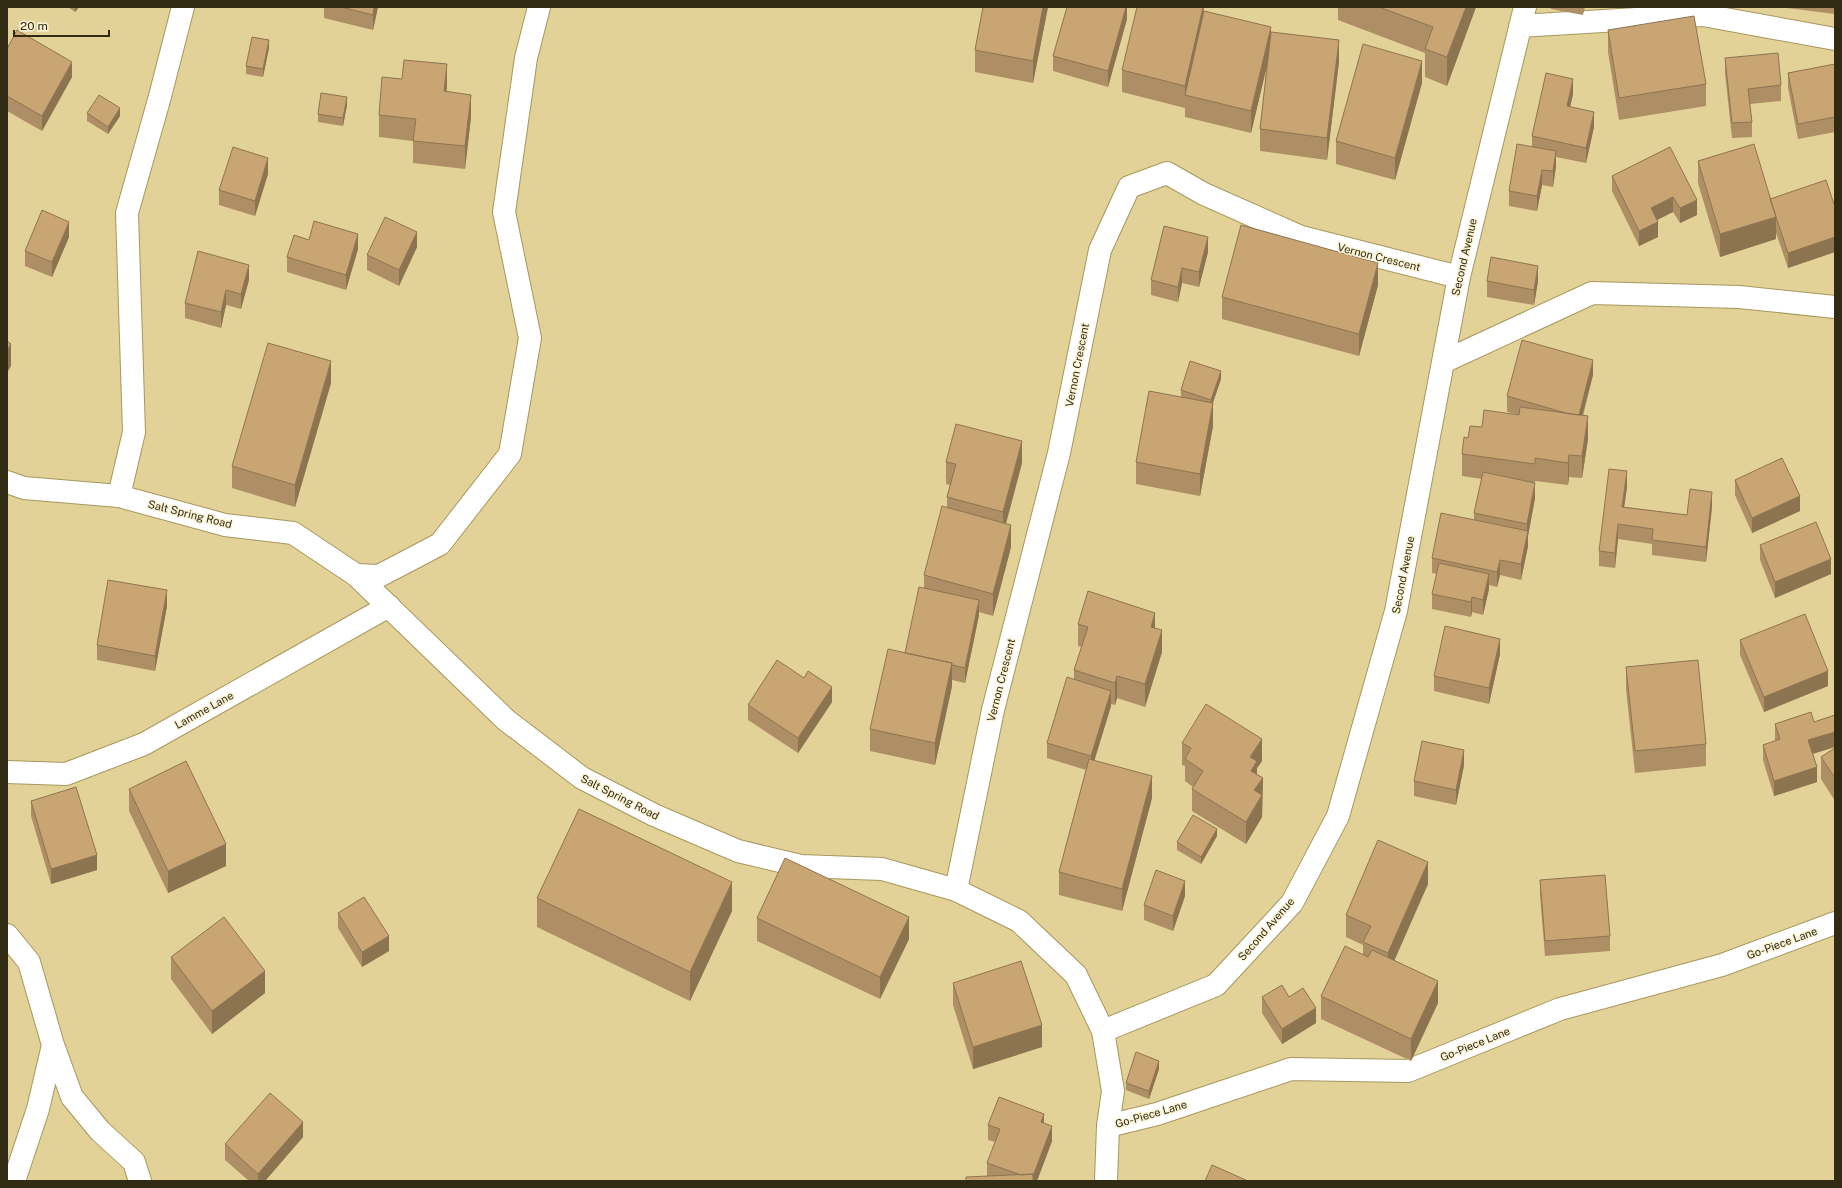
<svg xmlns="http://www.w3.org/2000/svg" width="1842" height="1188" viewBox="0 0 1842 1188" font-family="'Public Sans',sans-serif">
  <rect width="100%" height="100%" fill="#e3d297"/>
  <g fill="none" stroke-linecap="round" stroke-linejoin="round">
    <g stroke="#a7975e" stroke-width="24">
      <path id="street" d="M1520,26l183,-11 132,24
        M1443,362l149,-69 147,4 96,10
        M119,496l15,-64 -7,-219 32,-113 24,-93
        M356,575l23,1 61,-32 70,-90 20,-116 -26,-126 22,-154 13,-51
        M7,772l59,2 78,-30 245,-138
        M956,890l37,-180 66,-257 41,-203 29,-63 38,-14 37,21 97,43 158,40
        M7,935l22,27 24,83 19,52 28,34 34,31 6,19
        M1103,1031l113,-46 76,-82 46,-87 58,-205 63,-334 66,-270
        M1108,1126l49,-12 134,-45 117,2 152,-62 162,-44 113,-42
        M14,1181l24,-72 15,-64"/>
    </g>
    <g stroke="#a7975e" stroke-width="24">
      <path id="secondary" d="M7,482l17,6 95,8 106,29 68,8 63,42 150,145 76,58 72,37 84,36 63,15 81,3 74,21 63,31 57,54 27,56 10,60 -5,35 -2,55"/>
    </g>
    <use href="#street" stroke="#fff" stroke-width="22"/>
    <use href="#secondary" stroke="#fff" stroke-width="22"/>
  </g>
  <path fill="#ae8e64" d="M68,7h11l-4,5z
    M324,7h54l-5,23 -49,-12z
    M983,7h65l-15,76 -58,-11v-22z
    M1127,7v12l-19,68 -55,-16v-15z
    M1204,7v8l67,19 68,28 -12,98 -67,-9v-22l7,-64 -16,68 -66,-16v-10v1l-63,-16v-22z
    M1338,7h138l-29,79 -22,-9v-24l-87,-33z
    M1551,7h34l-2,8 -32,-6z
    M1779,7h56v7z
    M1608,30l98,54v22l-87,14 -11,-68z
    M269,48l-6,29 -17,-3v-8z
    M7,49l65,28 -30,54 -35,-20z
    M1725,58l56,27v16l-31,3 2,18v15l-20,1 -7,-65z
    M1835,64v68l-37,7 -10,-51v-15z
    M1422,83l-27,97 -59,-16v-23z
    M447,87l-1,5 25,25 -6,52 -52,-6v-22l-34,-4v-22z
    M1573,94l-3,13 24,20 -8,36 -30,-6v9l-3,21 -11,-2 -5,26 -28,-5v-15l23,-44v-11z
    M347,105l-4,21 -25,-4v-8z
    M87,113l33,3 -12,18 -21,-13z
    M1670,147l27,68 -17,8 -7,-11 -16,8 1,17 -19,9 -27,-55v-15z
    M1698,161l72,38 65,8v45l-47,16 -12,-35v6l-56,18 -22,-74z
    M268,174l-13,42 -36,-11v-15z
    M69,237l-17,40 -27,-11v-15z
    M309,240l49,9 -12,41 -59,-18v-15z
    M417,247l-18,39 -32,-16v-15z
    M1208,252l-9,35 -17,-4 -4,19 -27,-7v-15z
    M249,280l-8,29 -15,-4 -5,23 -36,-10v-15z
    M1487,281h51l-4,24 -47,-8z
    M1378,285l-19,71 -137,-37v-22z
    M1593,375l-10,41 5,23 -6,39 -13,-1 -1,8 -33,-4v17l-7,38v10l-7,34 -21,-5 -3,12 -8,-2v4l-6,26 -11,-3 -1,5 -39,-8v-15l5,-20 -5,-1v-15l42,-38v-7l8,-34 -20,-3v-22l20,-27 37,-12 -12,-3v-16z
    M1221,379l-8,24v23l-13,70 -64,-12v-22l45,-65v-7z
    M331,383l-36,124 -63,-19v-22z
    M946,462l76,1 -16,61 5,23 -18,69 -14,-4v3l-14,68 -13,-3v6l-17,79 -65,-14v-22l35,-76 19,-65v-13l23,-67v-11l3,-12 -4,-1z
    M1735,480l65,31 -48,22 -17,-38z
    M1627,487l-3,20 63,8 25,-8 -6,55 -54,-7v-11l-34,-5 -3,29 -16,-2v-15z
    M1760,545l71,29 -56,24 -15,-38z
    M167,606l-12,65 -58,-11v-15z
    M1078,624l77,4 7,24 -17,55 -28,-9 -2,7 -4,-1v2l-17,54 58,38 -30,113 -63,-16v-23l27,-102 -39,-12v-15l27,-63v-10l8,-23 -4,-1z
    M1740,640l88,46 -64,26 -24,-57z
    M1500,654l-11,50 -55,-13v-15z
    M1626,667l80,77v22l-71,7 -9,-84z
    M832,702l-34,51 -50,-33v-15z
    M1835,715v32l-22,7 4,28 -43,14 -11,-36v-15l12,-4v-17l39,-2z
    M1182,743l80,18 -5,7v6l6,4 -1,39 -16,27 -54,-33v-22l1,-2 -8,-6v-15l-3,-1z
    M1835,748v53l-14,-22v-22z
    M1464,765l-8,40 -42,-9v-15z
    M129,789l97,77 -58,27 -39,-82z
    M31,801l66,69 -46,14 -20,-68z
    M1217,836l-16,28 -24,-14v-8z
    M1540,880l70,56v15l-65,5 -5,-61z
    M1428,884l-34,76 44,43 -27,58 -90,-42v-23l42,-41v-10l-17,-8v-22z
    M1185,896l-12,35 -29,-11v-15z
    M537,898l195,13 -42,90 -153,-74z
    M338,913l51,38 -27,16 -24,-39z
    M757,918l152,21 -29,60 -123,-58z
    M171,957l94,36 -53,41 -41,-55z
    M953,983l89,64 -69,22 -20,-64z
    M1262,997h27l27,26 -34,21 -20,-31z
    M1159,1069l-10,30 -23,-9v-7z
    M1044,1123l8,18 -15,40h-71l21,-5v-13l8,-21 -7,-2v-15z
    M303,1137l-38,44h-16l-24,-21v-16z"/>
  <path fill="#8d7451" d="M75,7h4l-4,5z
    M374,7h4l-5,23v-15z
    M1043,7h5l-15,76v-22z
    M1126,7h1v12l-19,68v-16z
    M1203,7l1,20 -19,68v13v-22z
    M1466,7h10l-29,79v-29z
    M1271,27v22l-20,84v-22z
    M269,40v8l-6,29v-8z
    M1339,40v22l-12,98v-22z
    M1422,61v22l-27,97v-22z
    M72,62v15l-30,54v-15z
    M447,64v23l-3,26v-22z
    M1573,79v15l-6,27v-15z
    M471,95v22l-6,52v-23z
    M347,97v8l-4,21v-8z
    M120,108v8l-12,18v-7z
    M1594,112v15l-8,36v-15z
    M1556,151v15l-3,21v-16z
    M268,158v16l-13,42v-15z
    M1542,170v15l-5,26v-15z
    M1673,197v15l-22,11v-15z
    M1697,200v15l-17,8v-15z
    M1776,217v22l-56,18v-23z
    M69,222v15l-17,40v-15z
    M1658,222v15l-19,9v-15z
    M417,232v15l-18,39v-16z
    M358,234v15l-12,41v-15z
    M1208,237v15l-9,35v-15z
    M1835,237v15l-47,16v-15z
    M1378,263v22l-19,71v-22z
    M249,265v15l-8,29v-15z
    M1538,266v15l-4,24v-15z
    M1182,268v15l-4,19v-15z
    M226,290v15l-5,23v-16z
    M11,344v22l-4,7v-22z
    M1593,360v15l-15,56v-15z
    M331,361v22l-36,124v-22z
    M1221,371v8l-10,29v-8z
    M1213,403v23l-13,70v-22z
    M1588,416v23l-6,39v-22z
    M1022,441v22l-19,71v-22z
    M1569,455v22l-1,8v-22z
    M1627,471v16l-5,35v-15z
    M1535,483v15l-7,38v10l-7,34v-16l6,-30v-10z
    M1712,492v15l-6,55v-15z
    M1800,496v15l-48,22v-15z
    M1618,524v15l-3,29v-15z
    M1011,525v22l-18,69v-22z
    M1831,559v15l-56,24v-16z
    M1500,560v15l-3,12v-15z
    M1489,574v15l-6,26v-15z
    M167,590v16l-12,65v-15z
    M1472,597v15l-1,5v-15z
    M979,600v15l-14,68v-15z
    M1155,613v22l-4,-8z
    M1162,630v22l-17,55v-23z
    M1500,639v15l-11,50v-16z
    M952,663v23l-17,79v-22z
    M1828,671v15l-64,26v-15z
    M1117,676v22l-2,7v-22z
    M832,687v15l-34,51v-15z
    M1111,691v15l-20,66v-16z
    M1835,732v15l-27,8v-15z
    M1262,739v22l-5,7v15l-6,10 -1,-36z
    M1464,750v15l-8,40v-15z
    M1817,767v15l-43,14v-15z
    M1152,776v22l-30,113v-22z
    M1263,778l-1,39 -16,27v-22l8,-32z
    M1217,829v7l-16,28v-7z
    M226,844v22l-58,27v-22z
    M97,855v15l-46,14v-15z
    M1428,862v22l-40,91v-22z
    M1185,881v15l-12,35v-15z
    M732,882v29l-42,90v-29z
    M909,917v22l-29,60v-22z
    M389,936v15l-27,16v-15z
    M265,971v22l-53,41v-23z
    M1438,981v22l-27,58v-22z
    M1316,1008v15l-34,21v-15z
    M1042,1025v22l-69,22v-22z
    M1159,1061v8l-10,30v-8z
    M1044,1114v15l-3,-7z
    M303,1122v15l-38,44h-7v-7z
    M1052,1126v15l-15,40h-5v-2z
    M8,1155v8l-1,1v-8z"/>
  <path fill="#caa574" stroke="#8d7451" d="M341,7h33l-1,8z
    M983,7h60l-10,54 -58,-11z
    M1067,7h59l-18,64 -55,-15z
    M1137,7h66l-18,79 -63,-16z
    M1379,7h87l-19,50 -22,-8 8,-22z
    M1204,11l67,16 -20,84 -66,-16z
    M1694,16l12,68 -87,14 -11,-68z
    M17,30l55,32 -30,54 -35,-20v-47z
    M1271,32l68,8 -12,98 -67,-9z
    M252,37l17,3 -6,29 -17,-3z
    M1363,44l59,17 -27,97 -59,-17z
    M1778,53l3,32 -33,4 4,33 -20,1 -7,-65z
    M404,60l43,4 -3,27 27,4 -6,51 -52,-5 3,-22 -37,-4 3,-38 20,2z
    M1835,64v53l-37,7 -10,-51z
    M1546,73l27,6 -6,27 27,6 -8,36 -54,-12z
    M321,93l26,4 -4,21 -25,-4z
    M99,95l21,13 -12,19 -21,-14z
    M1517,144l39,7 -3,20 -11,-1 -5,26 -28,-5z
    M1754,144l22,73 -56,17 -22,-73z
    M233,147l35,11 -13,43 -36,-11z
    M1670,147l27,53 -17,8 -7,-11 -22,11 7,14 -19,9 -27,-55z
    M1826,180l9,27v30l-47,16 -18,-54z
    M42,210l27,12 -17,40 -27,-11z
    M385,217l32,15 -18,38 -32,-15z
    M314,221l44,13 -12,41 -59,-18 7,-22 15,5z
    M1241,225l137,38 -19,71 -137,-37z
    M1164,226l44,11 -9,35 -17,-4 -4,19 -27,-7z
    M198,251l51,14 -8,29 -15,-4 -5,22 -36,-9z
    M1491,257l47,9 -4,24 -47,-9z
    M1522,340l71,20 -14,55 -10,-1 -62,-18z
    M7,341l4,3 -4,7z
    M268,343l63,18 -36,124 -63,-19z
    M1190,361l31,10 -10,29 -30,-10z
    M1149,391l64,12 -13,71 -64,-12z
    M1520,407l68,9 -6,40 -13,-1 -1,8 -33,-5v6l-73,-10 2,-17 4,1 2,-12 12,1 2,-17 35,5z
    M956,424l66,17 -19,71 -56,-15 9,-33 -10,-2z
    M1782,458l18,38 -48,22 -17,-38z
    M1609,469l18,2 -5,36 65,8 3,-26 22,3 -6,55 -54,-7 1,-11 -35,-5 -3,29 -16,-2z
    M1483,472l52,11 -8,41 -53,-11z
    M942,506l69,19 -18,69 -69,-19z
    M1441,513l87,18 -7,33 -21,-4 -3,12 -65,-14z
    M1816,522l15,37 -56,23 -15,-37z
    M1439,563l50,11 -6,26 -11,-3 -1,5 -39,-8z
    M108,580l59,10 -12,66 -58,-11z
    M919,587l60,13 -14,68 -13,-3v-2l-47,-10z
    M1088,591l67,22 -4,14 11,3 -17,54 -28,-8 -2,7 -41,-13 14,-43 -10,-3z
    M1805,614l23,57 -64,26 -24,-57z
    M1445,626l55,13 -11,49 -55,-12z
    M888,649l64,14 -17,80 -65,-14z
    M777,660l27,18 4,-7 24,16 -34,51 -50,-33z
    M1698,660l8,84 -71,7 -9,-84z
    M1067,677l44,14 -20,65 -44,-13z
    M1206,704l56,35 -12,18 7,4 -6,10 12,7 -9,12 8,5 -16,27 -54,-33 11,-18 -18,-12 6,-11 -9,-5z
    M1811,712l3,10 21,-7v17l-27,8 9,27 -43,14 -11,-36 17,-6 -5,-15z
    M1422,741l42,9 -8,40 -42,-9z
    M1835,748v30l-14,-21z
    M1089,759l63,17 -30,113 -63,-17z
    M186,761l40,83 -58,27 -39,-82z
    M76,787l21,68 -46,14 -20,-68z
    M579,809l153,73 -42,90 -153,-74z
    M1193,815l24,14 -16,28 -24,-15z
    M1378,840l50,22 -40,91 -25,-11 8,-16 -25,-11z
    M785,858l124,59 -29,60 -123,-59z
    M1156,870l29,11 -12,35 -29,-11z
    M1605,875l5,61 -65,5 -5,-61z
    M364,897l25,39 -27,16 -24,-39z
    M224,917l41,54 -53,40 -41,-54z
    M1345,946l23,11 4,-7 66,31 -27,58 -90,-43z
    M1021,961l21,64 -69,22 -20,-64z
    M1282,985l7,12 14,-9 13,20 -34,21 -20,-32z
    M1136,1052l23,9 -10,30 -23,-8z
    M270,1093l33,29 -45,52 -33,-30z
    M999,1097l45,17 -3,8 11,4 -19,50v-2l-12,1 -34,-12 13,-34 -12,-4z
    M1212,1165l36,16h-43z
    M1033,1174v7h-67v-4z"/>
  <g text-anchor="middle" dominant-baseline="central" stroke-width="3" stroke-linejoin="round" paint-order="stroke">
    <g font-size="11" fill="#322b13" stroke="#fbf3d6">
      <text transform="translate(1379 257) rotate(14)">Vernon Crescent</text>
      <text transform="translate(1464 257) rotate(-77)">Second Avenue</text>
      <text transform="translate(1077 365) rotate(-79)">Vernon Crescent</text>
      <text transform="translate(190 514) rotate(14)">Salt Spring Road</text>
      <text transform="translate(1403 575) rotate(-79)">Second Avenue</text>
      <text transform="translate(1001 680) rotate(-76)">Vernon Crescent</text>
      <text transform="translate(204 710) rotate(-29)">Lamme Lane</text>
      <text transform="translate(620 797) rotate(27)">Salt Spring Road</text>
      <text transform="translate(1266 929) rotate(-49)">Second Avenue</text>
      <text transform="translate(1782 943) rotate(-20)">Go-Piece Lane</text>
      <text transform="translate(1475 1044) rotate(-22)">Go-Piece Lane</text>
      <text transform="translate(1151 1114) rotate(-16)">Go-Piece Lane</text>
    </g>
  </g>
  <rect width="1842" height="1188" fill="none" stroke="#322b13" stroke-width="16"/>
  <path d="M14 30v6h95v-6" fill="none" stroke="#322b13" stroke-width="2"/>
  <text x="20" y="30" font-size="12" fill="#322b13" stroke="#fbf3d6" stroke-width="3" paint-order="stroke">20 m</text>
</svg>
